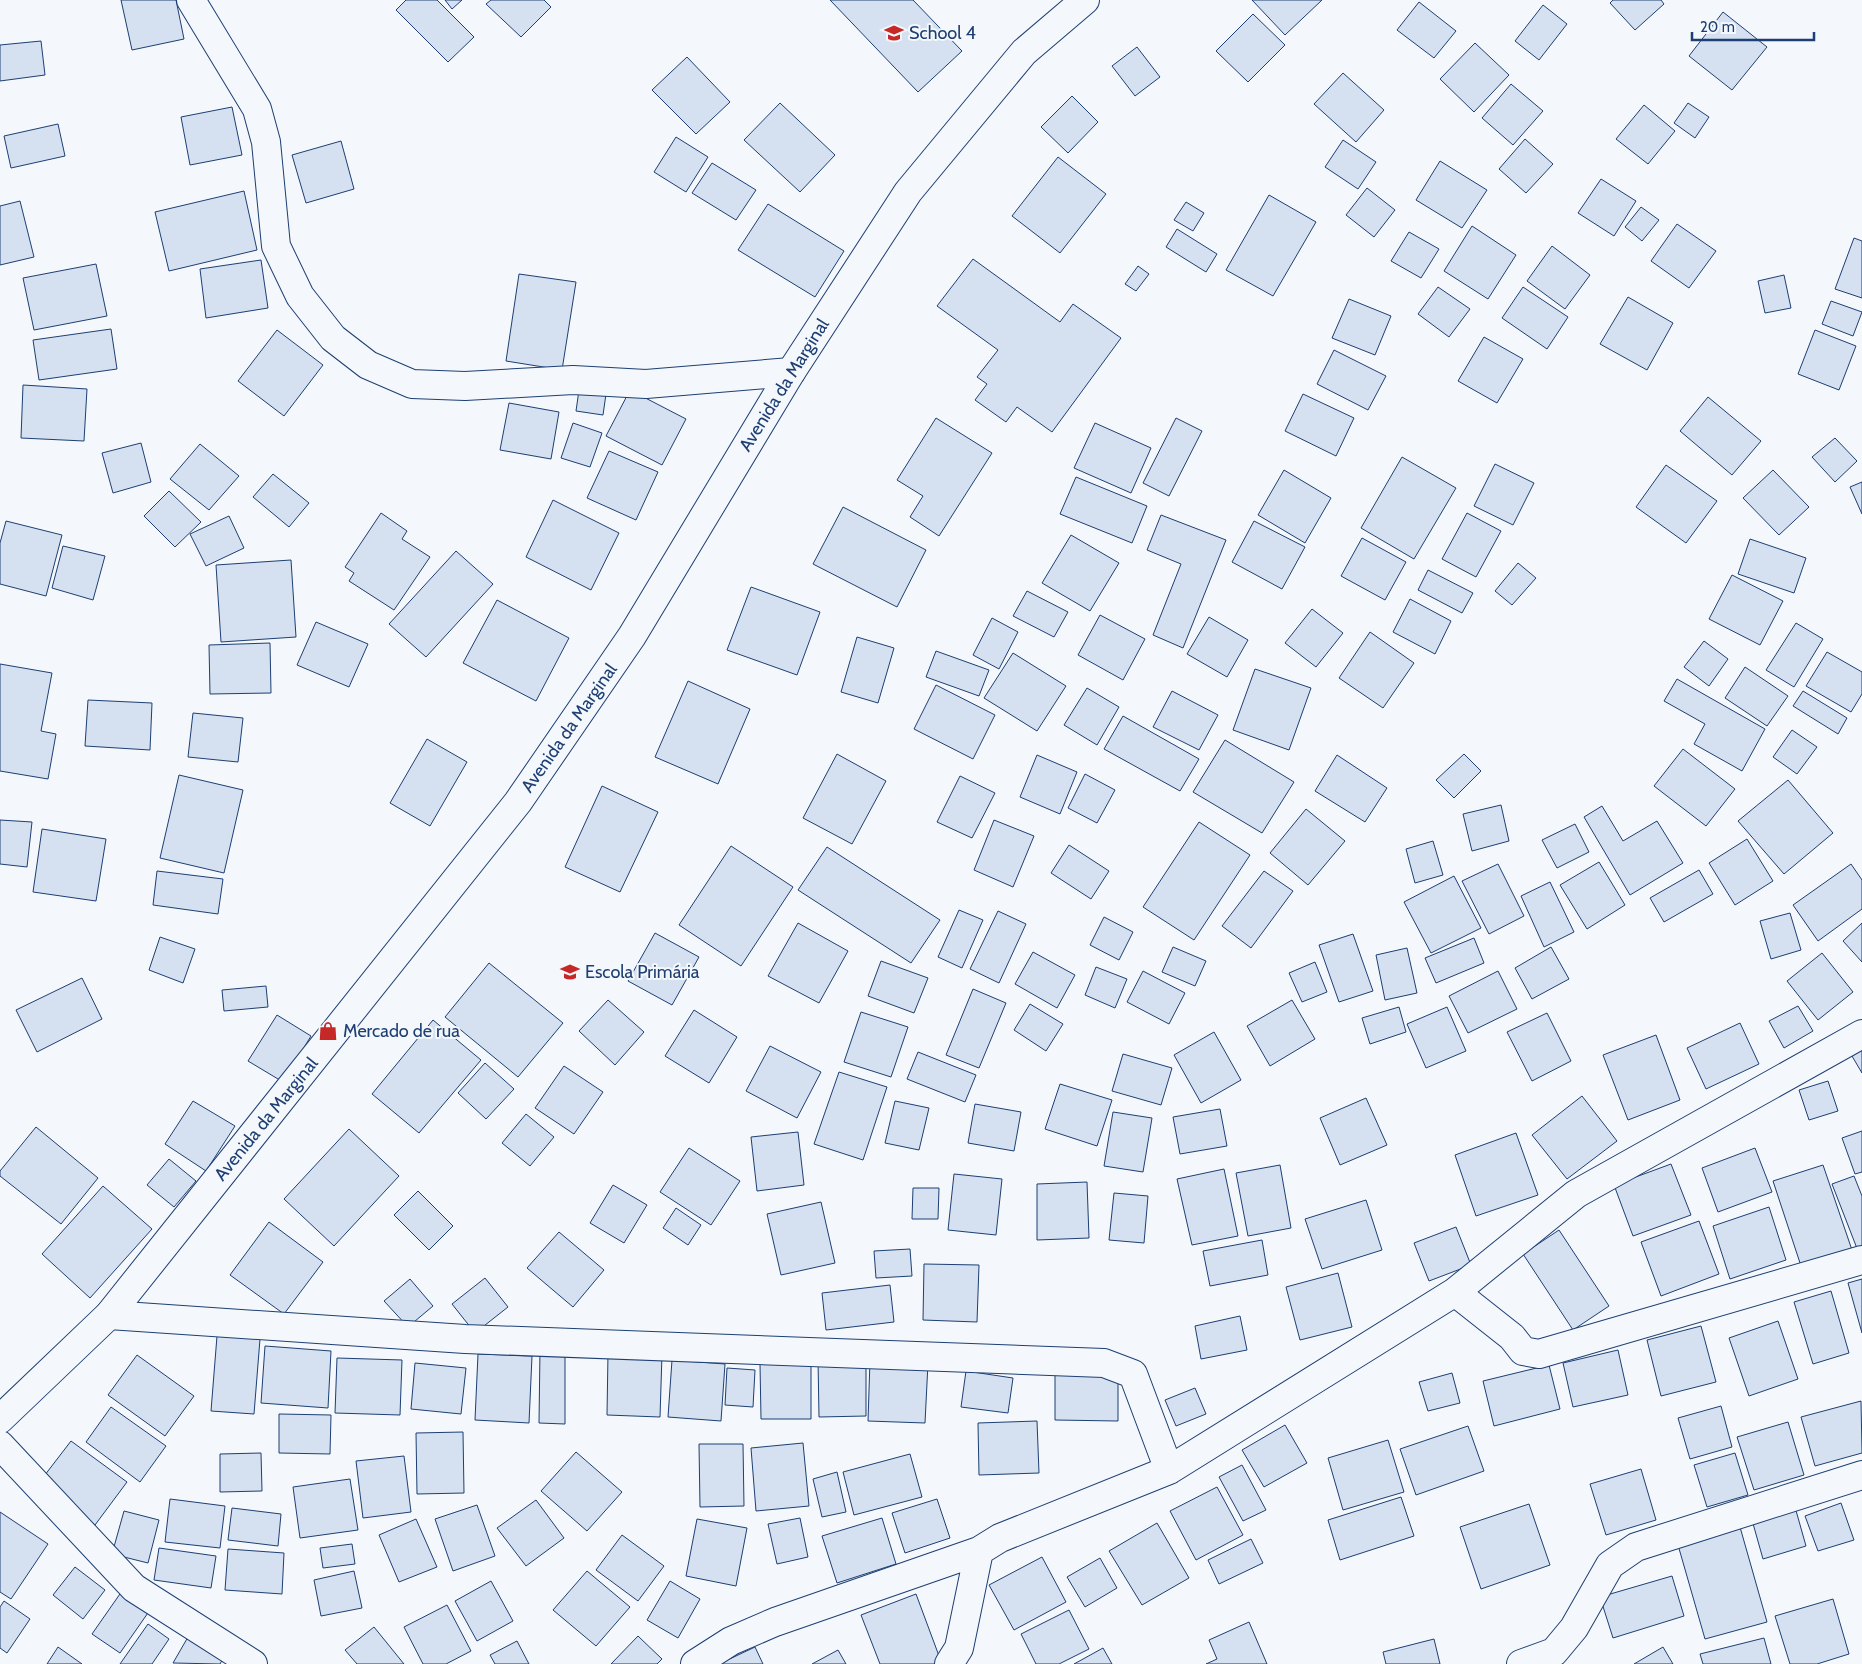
<svg xmlns="http://www.w3.org/2000/svg" width="1862" height="1664" viewBox="0 0 1862 1664" font-family="Cabin,sans-serif">
  <rect width="100%" height="100%" fill="#f4f7fb"/>
  <path fill="#d5e0f0" stroke="#1d3f73" d="M121,0h55l8,39 -52,11z
    M406,0h31l37,37 -26,25 -52,-52z
    M445,0h17l-10,9z
    M491,0h53l7,7 -30,30 -35,-33z
    M830,0h83l49,51 -44,41z
    M1252,0h70l-37,35z
    M1613,0h48l3,4 -29,26 -25,-27z
    M1419,2l37,29 -22,27 -37,-28z
    M1543,5l24,19 -28,36 -24,-19z
    M1723,12l44,35 -35,43 -43,-34z
    M1253,14l32,31 -37,37 -32,-31z
    M41,41l4,34 -45,6v-36z
    M1475,43l34,32 -35,37 -34,-33z
    M1137,47l23,30 -25,19 -23,-30z
    M687,57l43,45 -34,32 -44,-44z
    M1343,73l41,37 -28,32 -42,-38z
    M1511,84l32,27 -30,34 -31,-27z
    M1072,96l26,26 -30,31 -27,-26z
    M780,103l55,52 -35,37 -56,-52z
    M1688,103l21,14 -14,21 -21,-15z
    M1644,105l31,26 -27,33 -32,-25z
    M232,107l10,48 -52,10 -9,-48z
    M58,124l7,32 -54,12 -7,-32z
    M676,137l32,20 -22,35 -32,-20z
    M1525,139l28,25 -27,29 -27,-24z
    M1343,140l33,22 -18,27 -33,-22z
    M341,141l13,48 -48,14 -14,-48z
    M1058,157l48,37 -46,59 -48,-37z
    M1440,161l47,29 -25,38 -46,-28z
    M712,163l44,27 -20,30 -44,-27z
    M1601,179l35,22 -22,35 -36,-23z
    M1367,188l28,22 -21,27 -28,-22z
    M244,191l13,59 -88,21 -14,-59z
    M1269,195l47,27 -43,74 -47,-26z
    M20,201l14,56 -34,8v-59z
    M1186,202l18,11 -11,18 -19,-11z
    M768,204l76,47 -29,46 -77,-47z
    M1641,207l18,13 -17,21 -17,-14z
    M1677,224l39,27 -27,37 -38,-27z
    M1472,226l44,29 -28,44 -44,-28z
    M1177,229l40,25 -11,18 -40,-25z
    M1409,232l30,17 -18,29 -30,-17z
    M1854,238l8,3v57l-27,-9z
    M1552,246l38,29 -25,34 -38,-28z
    M973,259l87,63 13,-18 48,34 -69,94 -35,-25 -11,15 -31,-22 12,-16 -10,-7 21,-27 -61,-44z
    M261,260l7,48 -62,10 -6,-49z
    M96,264l11,52 -73,14 -11,-52z
    M1138,266l11,8 -13,17 -11,-7z
    M519,274l57,8 -14,88 -56,-9z
    M1784,275l7,33 -26,5 -7,-32z
    M1438,287l32,22 -21,28 -31,-23z
    M1523,287l45,30 -21,32 -45,-31z
    M1628,297l45,26 -26,47 -47,-26z
    M1349,299l42,17 -16,39 -43,-17z
    M1831,301l31,11 -9,24 -31,-12z
    M111,329l6,40 -78,11 -6,-40z
    M277,330l46,35 -39,51 -46,-35z
    M1815,330l41,16 -17,44 -41,-16z
    M1484,337l39,22 -26,44 -39,-22z
    M1334,350l52,26 -18,34 -51,-26z
    M23,385l64,4 -3,52 -63,-3z
    M579,390l27,4 -3,21 -27,-4z
    M630,390l56,29 -24,46 -56,-29z
    M1303,394l51,24 -18,38 -51,-25z
    M1708,397l53,44 -29,34 -52,-44z
    M509,403l50,9 -8,47 -51,-9z
    M936,418l56,35 -53,83 -29,-19 13,-21 -26,-16z
    M1176,418l26,13 -33,65 -26,-13z
    M573,423l29,10 -12,34 -29,-9z
    M1095,423l56,25 -20,45 -57,-25z
    M1835,438l22,23 -22,21 -23,-25z
    M141,443l10,39 -38,11 -11,-40z
    M200,444l39,32 -30,34 -39,-31z
    M609,451l49,21 -22,48 -49,-22z
    M1402,457l54,31 -42,71 -53,-31z
    M1495,464l39,19 -21,42 -39,-19z
    M1666,465l51,36 -31,42 -50,-36z
    M1284,470l47,28 -26,45 -47,-28z
    M1773,470l36,37 -30,28 -36,-37z
    M273,474l36,29 -20,24 -36,-30z
    M1076,477l71,29 -15,37 -72,-29z
    M1862,482v32l-12,-27z
    M169,491l32,31 -26,25 -31,-31z
    M553,500l66,33 -28,57 -65,-33z
    M843,507l83,43 -29,57 -84,-43z
    M381,513l26,18 -5,8 28,18 -36,53 -45,-29 5,-8 -9,-6z
    M1467,513l34,18 -25,46 -34,-18z
    M1161,515l65,25 -43,108 -30,-13 28,-71 -34,-14z
    M229,516l15,32 -38,18 -16,-32z
    M6,521l56,14 -16,61 -46,-12v-41z
    M1254,521l51,26 -23,42 -50,-27z
    M1071,535l48,28 -29,48 -48,-28z
    M1362,538l44,24 -21,38 -44,-24z
    M1750,539l56,19 -12,35 -56,-19z
    M63,546l42,10 -12,44 -41,-12z
    M456,551l37,33 -67,73 -37,-33z
    M291,560l5,77 -75,5 -5,-77z
    M1518,563l18,15 -24,27 -17,-14z
    M1428,570l45,23 -11,20 -44,-23z
    M1732,575l51,26 -23,44 -51,-26z
    M751,587l69,25 -23,63 -70,-25z
    M1027,591l41,21 -14,25 -41,-21z
    M1410,599l41,22 -16,33 -42,-22z
    M497,600l72,38 -33,63 -73,-38z
    M1312,609l31,24 -27,34 -31,-24z
    M1100,615l45,24 -22,41 -45,-25z
    M1209,617l39,23 -21,37 -40,-23z
    M992,618l26,14 -19,37 -26,-14z
    M316,622l52,22 -19,43 -52,-22z
    M1796,623l27,16 -29,48 -28,-17z
    M1370,632l44,31 -31,45 -44,-30z
    M857,637l37,11 -16,55 -37,-11z
    M1704,641l24,18 -19,27 -25,-19z
    M270,643l1,50 -61,1 -1,-49z
    M936,651l53,19 -10,26 -53,-19z
    M1827,652l35,20v22l-11,18 -45,-26z
    M1013,653l53,33 -29,45 -53,-33z
    M0,664l52,9 -11,58 15,3 -8,45 -48,-8z
    M1745,667l43,29 -21,30 -42,-28z
    M1255,669l56,19 -22,62 -56,-20z
    M1677,679l88,50 -23,42 -48,-27 11,-20 -41,-23z
    M688,681l62,28 -32,75 -63,-27z
    M936,685l59,30 -22,44 -59,-30z
    M1087,688l32,19 -22,38 -33,-20z
    M1172,691l46,24 -19,35 -46,-23z
    M1803,691l44,27 -9,16 -45,-28z
    M88,700l64,3 -2,47 -65,-4z
    M193,713l50,5 -5,44 -50,-5z
    M1123,716l76,43 -19,32 -76,-42z
    M1792,730l25,17 -20,27 -24,-17z
    M427,739l40,23 -37,64 -40,-23z
    M1225,740l69,42 -32,51 -69,-41z
    M1683,749l52,40 -29,37 -52,-40z
    M837,754l49,27 -34,63 -49,-26z
    M1464,754l17,17 -27,27 -18,-18z
    M1037,755l40,17 -17,42 -40,-17z
    M1337,755l50,33 -22,34 -50,-31z
    M1085,774l30,16 -18,33 -29,-15z
    M179,775l64,15 -19,83 -64,-15z
    M960,776l35,17 -23,45 -35,-16z
    M1788,780l45,53 -49,41 -46,-53z
    M602,786l56,26 -38,80 -55,-25z
    M1501,805l8,36 -37,10 -9,-37z
    M1602,806l21,35 34,-20 26,42 -53,32 -46,-78z
    M1306,809l39,32 -37,44 -38,-32z
    M0,820l32,2 -5,45 -27,-3z
    M994,820l40,16 -21,51 -39,-17z
    M1199,822l51,33 -56,85 -51,-33z
    M1575,824l14,28 -32,16 -15,-28z
    M42,829l64,10 -10,62 -63,-9z
    M1747,839l26,42 -38,24 -26,-42z
    M1433,841l10,34 -28,8 -9,-34z
    M1069,845l40,26 -18,28 -40,-26z
    M731,846l62,41 -52,79 -62,-41z
    M827,847l113,73 -29,43 -113,-73z
    M1599,862l26,43 -38,24 -27,-44z
    M1498,864l26,52 -35,18 -27,-53z
    M1851,864l11,16v29l-44,32 -25,-36z
    M1699,870l14,24 -49,28 -14,-24z
    M157,871l66,8 -5,35 -65,-9z
    M1264,871l29,20 -42,57 -29,-22z
    M1454,876l27,52 -50,25 -27,-51z
    M1550,882l24,50 -30,15 -23,-51z
    M959,910l24,10 -21,48 -24,-11z
    M998,911l28,13 -27,59 -29,-14z
    M1790,913l11,37 -30,9 -11,-38z
    M1104,917l29,15 -14,28 -29,-15z
    M798,923l50,28 -29,52 -51,-27z
    M1862,923v39l-19,-21z
    M655,933l44,24 -27,48 -44,-24z
    M1353,934l20,57 -34,11 -20,-57z
    M160,937l35,12 -12,34 -34,-13z
    M1474,938l10,25 -48,20 -11,-25z
    M1173,947l33,14 -11,25 -33,-14z
    M1551,947l18,32 -37,20 -17,-31z
    M1407,948l10,45 -32,7 -9,-45z
    M1033,952l42,23 -18,33 -42,-24z
    M1822,953l31,39 -35,28 -31,-39z
    M881,961l47,17 -14,35 -46,-17z
    M1315,962l12,30 -25,10 -13,-29z
    M489,963l74,60 -45,54 -73,-60z
    M1096,967l31,12 -12,29 -30,-13z
    M1143,971l42,22 -16,31 -42,-22z
    M1498,971l19,38 -49,24 -19,-37z
    M82,978l20,41 -65,33 -21,-42z
    M266,986l2,21 -44,4 -2,-21z
    M973,989l33,14 -27,65 -33,-13z
    M608,1000l36,32 -29,33 -36,-34z
    M1292,1000l23,39 -45,27 -23,-40z
    M1030,1004l33,20 -17,27 -32,-21z
    M1798,1006l15,25 -29,17 -15,-27z
    M1399,1007l7,25 -36,12 -8,-26z
    M1447,1007l19,44 -40,17 -19,-44z
    M694,1010l43,27 -28,46 -44,-27z
    M861,1012l47,15 -17,50 -47,-15z
    M1547,1013l24,48 -39,20 -25,-49z
    M277,1015l34,21 -28,46 -35,-21z
    M433,1020l48,40 -62,73 -47,-39z
    M1740,1023l19,41 -53,25 -19,-41z
    M1214,1032l27,48 -40,23 -27,-48z
    M1656,1035l24,65 -52,20 -25,-65z
    M1862,1043v30l-13,-22z
    M770,1046l51,26 -24,46 -51,-27z
    M918,1052l58,23 -11,27 -58,-23z
    M1123,1054l49,14 -11,37 -49,-14z
    M485,1063l29,26 -28,30 -28,-26z
    M564,1066l39,26 -29,42 -39,-26z
    M839,1072l48,15 -24,73 -49,-16z
    M1828,1081l10,30 -29,9 -10,-30z
    M1060,1084l52,16 -15,46 -52,-17z
    M1582,1096l35,45 -50,38 -35,-44z
    M1366,1098l21,47 -47,20 -20,-47z
    M193,1101l42,25 -29,45 -41,-27z
    M895,1101l34,7 -10,42 -34,-7z
    M975,1104l46,8 -7,39 -46,-8z
    M1220,1109l7,37 -47,8 -7,-37z
    M1113,1112l39,6 -9,54 -39,-6z
    M526,1114l28,23 -24,29 -28,-23z
    M36,1127l62,51 -37,46 -61,-48v-5z
    M349,1129l50,47 -65,70 -50,-47z
    M1862,1131v41l-7,2 -13,-36z
    M798,1132l6,53 -47,6 -6,-54z
    M1516,1133l22,62 -62,21 -21,-61z
    M689,1148l51,33 -29,44 -51,-33z
    M1755,1148l17,44 -54,20 -16,-44z
    M169,1159l27,22 -22,26 -27,-22z
    M1671,1164l20,51 -58,21 -19,-51z
    M1280,1165l11,63 -43,8 -12,-63z
    M1823,1165l30,88 -51,16 -29,-88z
    M1224,1169l14,67 -46,9 -15,-66z
    M954,1174l48,5 -6,56 -48,-5z
    M1854,1176l8,20v54l-4,1 -26,-67z
    M1087,1182l2,56 -52,2v-56z
    M613,1185l34,20 -23,38 -34,-20z
    M103,1186l49,43 -62,69 -48,-44z
    M913,1188h26l-1,31h-26z
    M418,1191l35,35 -24,24 -35,-35z
    M1114,1193l34,3 -4,47 -35,-3z
    M1366,1200l16,50 -60,19 -17,-50z
    M821,1202l14,61 -54,12 -14,-61z
    M1769,1207l17,53 -56,19 -17,-53z
    M676,1208l25,17 -13,20 -25,-17z
    M1699,1221l20,53 -58,22 -20,-54z
    M269,1222l54,40 -39,52 -54,-39z
    M1456,1227l15,38 -42,16 -15,-38z
    M1559,1230l50,76 -36,24 -50,-76z
    M559,1232l45,38 -31,37 -46,-39z
    M1262,1240l6,35 -58,11 -7,-35z
    M910,1249l2,27 -36,2 -2,-27z
    M924,1264l55,1 -2,57 -54,-2z
    M1338,1273l14,54 -52,13 -14,-53z
    M485,1278l23,29 -33,26 -23,-29z
    M410,1279l23,27 -25,21 -24,-26z
    M1862,1279v54l-14,-50z
    M890,1285l4,37 -68,8 -4,-37z
    M1831,1291l18,62 -36,11 -19,-62z
    M1240,1316l7,34 -46,9 -6,-33z
    M1778,1321l20,58 -49,17 -20,-58z
    M1701,1326l15,56 -55,14 -14,-56z
    M217,1336l43,3 -6,75 -43,-3z
    M265,1346l66,5 -3,57 -67,-5z
    M540,1349l25,1v74l-26,-1z
    M1618,1350l10,45 -55,12 -10,-44z
    M608,1353l54,1 -2,63 -53,-2z
    M478,1354l54,2 -3,67 -54,-3z
    M137,1355l57,41 -29,40 -57,-41z
    M337,1358l65,2 -2,55 -65,-2z
    M818,1359h48v57l-47,1z
    M672,1360l53,4 -4,57 -53,-4z
    M870,1360l58,3 -3,60 -57,-2z
    M415,1363l51,5 -5,46 -50,-5z
    M760,1364h51v55h-50z
    M1549,1365l11,44 -66,17 -11,-45z
    M727,1368l28,2 -2,37 -28,-2z
    M966,1371l47,7 -5,35 -47,-6z
    M1055,1372l63,1v48l-63,-1z
    M1452,1373l8,30 -32,8 -9,-29z
    M1195,1388l11,26 -30,12 -11,-26z
    M1861,1401l1,52 -47,13 -14,-49z
    M1721,1406l11,41 -42,12 -12,-41z
    M111,1407l55,39 -26,36 -54,-40z
    M279,1414l52,1 -1,39 -51,-1z
    M1037,1421l2,52 -60,2 -1,-52z
    M1788,1422l16,53 -50,15 -17,-53z
    M1285,1425l22,38 -43,24 -22,-37z
    M1468,1426l16,45 -68,24 -16,-46z
    M463,1432l1,61 -47,1 -1,-61z
    M1388,1440l16,52 -61,18 -15,-52z
    M71,1441l56,41 -32,43 -57,-41z
    M803,1443l6,63 -53,5 -5,-63z
    M699,1444h44l1,62 -44,1z
    M576,1452l46,40 -35,39 -46,-40z
    M261,1453l1,38 -42,1v-38z
    M1735,1453l13,42 -41,12 -13,-42z
    M910,1454l12,43 -68,18 -11,-43z
    M404,1456l7,56 -48,6 -7,-57z
    M1242,1465l24,45 -23,11 -24,-44z
    M1641,1469l15,51 -50,15 -16,-51z
    M837,1472l9,40 -24,5 -9,-38z
    M350,1479l8,51 -58,8 -7,-51z
    M1217,1487l26,48 -47,25 -26,-49z
    M1401,1497l13,39 -74,24 -12,-40z
    M170,1499l55,7 -5,42 -55,-6z
    M937,1499l13,39 -45,15 -13,-40z
    M536,1500l28,38 -38,28 -29,-38z
    M1841,1503l13,37 -36,11 -13,-35z
    M1529,1504l21,61 -69,24 -21,-62z
    M477,1505l18,51 -42,15 -18,-52z
    M1795,1507l11,39 -43,13 -11,-39z
    M232,1508l49,6 -3,32 -50,-6z
    M124,1511l35,9 -11,43 -36,-9z
    M0,1512l48,32 -37,55 -11,-7z
    M800,1518l8,39 -31,7 -9,-40z
    M882,1518l14,46 -59,19 -15,-47z
    M416,1519l21,48 -38,15 -20,-47z
    M697,1519l50,9 -11,58 -50,-10z
    M1157,1523l32,55 -47,27 -33,-54z
    M1740,1527l27,95 -62,17 -27,-94z
    M622,1535l42,31 -26,35 -42,-31z
    M1251,1539l12,24 -44,21 -11,-24z
    M352,1544l3,20 -32,4 -3,-20z
    M159,1548l57,8 -5,32 -57,-8z
    M228,1549l56,4 -2,41 -57,-4z
    M1042,1557l24,45 -52,28 -25,-45z
    M1100,1558l17,30 -32,19 -18,-30z
    M75,1567l30,23 -22,29 -30,-24z
    M354,1571l8,37 -41,8 -7,-36z
    M587,1571l43,36 -34,39 -43,-36z
    M1672,1576l12,40 -71,22 -13,-41z
    M491,1581l22,40 -36,20 -22,-40z
    M670,1581l30,18 -22,39 -31,-18z
    M122,1591l28,19 -30,43 -28,-19z
    M916,1594l26,70h-62l-19,-49z
    M1833,1599l16,55 -32,10h-27l-15,-48z
    M4,1601l26,18 -23,34 -7,-5v-41z
    M447,1605l24,46 -25,13h-23l-19,-37z
    M1069,1610l20,39 -30,15h-23l-15,-30z
    M1249,1622l18,42h-61l11,-5 -8,-19z
    M148,1624l21,15 -17,25h-32z
    M374,1627l30,37h-47l-12,-14z
    M638,1636l24,23 -5,5h-46z
    M188,1637l36,20 -4,7 -47,-1z
    M1764,1638l7,26h-68l-3,-10z
    M1434,1639l6,25h-54l-3,-12z
    M517,1641l12,23h-34l-5,-9z
    M58,1647l24,17h-35z
    M755,1647l8,17h-44z
    M1663,1647l10,17h-39z
    M1103,1648l9,16h-38z
    M838,1650l8,14h-34z"/>
  <g fill="none" stroke-linecap="round" stroke-linejoin="round">
    <g stroke="#1d3f73" stroke-width="30">
      <path id="street" d="M191,0l66,109 9,33 10,104 24,50 33,42 35,27 44,19 53,2 108,-6 73,4 145,-12
        M1455,1292l57,45 11,14 16,3 323,-94
        M109,1315l356,24 639,24 29,11 36,96 286,-178 121,-98 286,-160
        M0,1445l134,143 119,76
        M695,1664l36,-23 44,-19 204,-71
        M949,1664l10,-16 20,-97 21,-13 169,-68
        M1521,1664l33,-12 20,-24 36,-63 26,-18 226,-72"/>
    </g>
    <g stroke="#1d3f73" stroke-width="30">
      <path id="secondary" d="M0,1419l109,-104 409,-513 114,-166 159,-264 117,-180 116,-140 61,-52"/>
    </g>
    <use href="#street" stroke="#f4f7fb" stroke-width="28"/>
    <use href="#secondary" stroke="#f4f7fb" stroke-width="28"/>
  </g>
  <defs>
    <g id="school-bare" transform="scale(1.5)"><path d="M0-5L7-2L0 1L-7-2ZM-4 1L0 2.5L4 1V4Q0 6-4 4Z" fill="#c62828" stroke="#f4f7fb" stroke-width="2.5" paint-order="stroke"/></g>
    <g id="shop-bare" transform="scale(1.5)"><path d="M-5-2.5h2.3a2.7 3.5 0 0 1 5.4 0H5L5.5 6h-11ZM-1.5-2.5h3a1.5 2.3 0 0 0-3 0Z" fill="#c62828" stroke="#f4f7fb" stroke-width="2.5" paint-order="stroke"/></g>
  </defs>
  <g fill-rule="evenodd">
    <use href="#school-bare" x="894" y="33"/>
    <use href="#school-bare" x="570" y="972"/>
    <use href="#shop-bare" x="328" y="1031"/>
  </g>
  <g text-anchor="middle" dominant-baseline="central" stroke-width="4" stroke-linejoin="round" paint-order="stroke">
    <g font-size="18" fill="#1d3f73" stroke="#f4f7fb" text-anchor="start">
      <text x="909" y="33">School 4</text>
      <text x="585" y="972">Escola Primária</text>
      <text x="343" y="1031">Mercado de rua</text>
    </g>
    <g font-size="18" fill="#1d3f73" stroke="#f4f7fb">
      <text transform="translate(784 385) rotate(-58)">Avenida da Marginal</text>
      <text transform="translate(569 728) rotate(-55)">Avenida da Marginal</text>
      <text transform="translate(266 1119) rotate(-51)">Avenida da Marginal</text>
    </g>
  </g>
  <path d="M1692 32v8h122v-8" fill="none" stroke="#1d3f73" stroke-width="2.5"/>
  <text x="1700" y="32" font-size="15" fill="#1d3f73" stroke="#f4f7fb" stroke-width="4" paint-order="stroke">20 m</text>
</svg>
